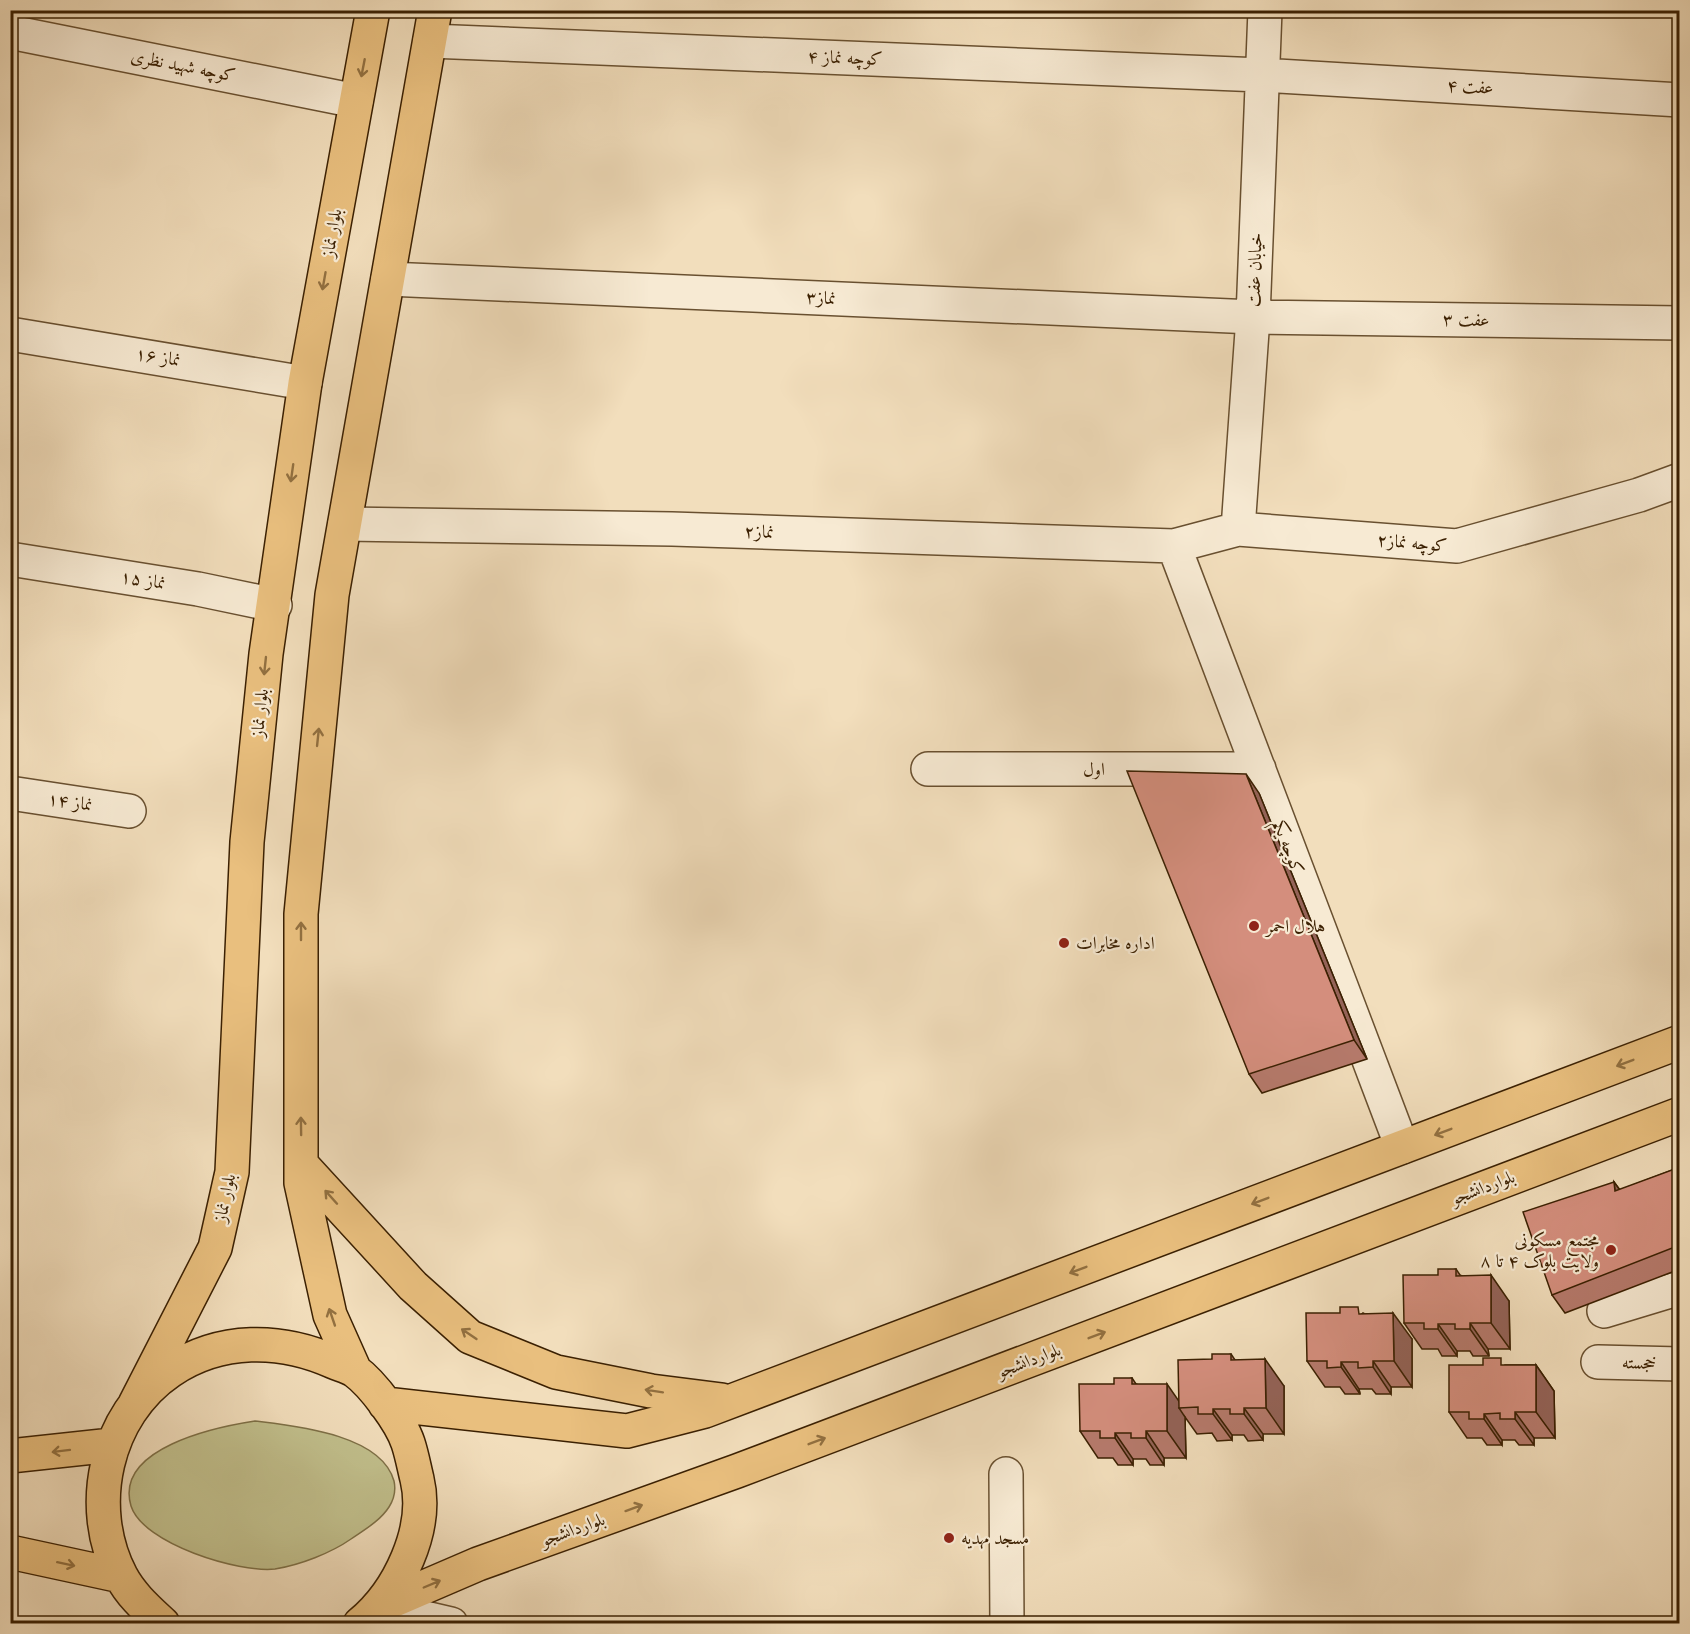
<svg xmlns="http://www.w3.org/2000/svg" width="1690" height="1634" viewBox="0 0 1690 1634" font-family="Cardo,Amiri,serif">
  <rect width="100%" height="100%" fill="#f2debc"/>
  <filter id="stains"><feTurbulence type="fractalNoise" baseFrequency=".00333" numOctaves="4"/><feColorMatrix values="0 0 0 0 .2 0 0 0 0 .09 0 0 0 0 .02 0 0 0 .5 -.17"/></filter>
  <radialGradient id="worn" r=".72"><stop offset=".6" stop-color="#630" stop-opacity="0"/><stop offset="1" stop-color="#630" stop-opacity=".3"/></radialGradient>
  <path fill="#c1bf8c" stroke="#7e7047" stroke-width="1.5" d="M255,1421c40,5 126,13 139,60 2,9 0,18 -5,26 -9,14 -25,23 -38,32 -20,14 -51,26 -76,30 -36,4 -132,-25 -144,-63 -17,-58 85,-79 124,-85z"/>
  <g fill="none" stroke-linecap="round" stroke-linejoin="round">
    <g stroke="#695030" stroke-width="36">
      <path id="minor" d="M10,32l346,69
        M430,41l831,34 419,25
        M388,279l865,38 427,6
        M10,334l295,49
        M345,524l327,5 502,17 64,-17 219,17 182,-51 41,-15
        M1238,529l15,-212 12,-307
        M1174,546l228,601
        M10,559l188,30 77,16
        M928,769h331
        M10,793l119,18
        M1604,1311l76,-23
        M1598,1362l82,2
        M1006,1474l1,150
        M378,1607l73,17"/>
    </g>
    <g stroke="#3b2002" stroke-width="36">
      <path id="major" d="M301,1164l112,122 57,51 86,35 95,19 71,9
        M355,1371l-25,-56 -29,-132v-269l31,-319 103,-585
        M135,1404l80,-156 17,-76 15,-330 19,-188 39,-271 68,-373
        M385,1404l242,27 78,-20 975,-369
        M10,1456l102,-11
        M10,1552l111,24
        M378,1607l100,-43 259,-93 943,-357
        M163,1624c-16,-15 -32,-29 -42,-48 -36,-69 -16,-161 49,-205 50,-34 111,-33 164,-9 7,3 15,5 21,9 18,13 46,51 53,72 4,12 6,24 9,36 12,50 -18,113 -57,145"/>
    </g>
    <use href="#minor" stroke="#f7ead3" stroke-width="33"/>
    <use href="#major" stroke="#e9bf7e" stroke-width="33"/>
  </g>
  <path fill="#b67a6c" stroke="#3b2002" stroke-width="1.5" d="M1259,793l108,266 -105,34 -13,-19z
    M1680,1167v102l-115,44 -13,-18 62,-113 6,8z
    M1456,1269l4,6 49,26 1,48h-22l1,7h-16l-3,-5h-13v5h-15l-4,-7h-16l-18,-26 34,-48z
    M1363,1313l49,26v48h-21v7h-15l-4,-5h-13l1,5h-15l-5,-7h-15l-18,-26z
    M1231,1354l4,6 49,26v48h-21v6l-15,1 -4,-6h-12v5l-15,1 -5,-8 -15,1 -12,-17 1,41h-22v7h-14l-4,-6h-13v6h-15l-5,-7h-15l-18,-27 34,-47 18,-6 4,6 42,17 34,-42z
    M1505,1365h31l18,26 1,47h-21v7h-15l-4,-5h-13v5h-15l-5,-7h-15l-18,-26z"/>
  <path fill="#946358" stroke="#3b2002" stroke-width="1.5" d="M1246,774l13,19 108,266 -13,-19z
    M1614,1182l13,18 -12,-9z
    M1491,1275l18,26 1,48 -19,-26z
    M1393,1313l19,26v48l-18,-26z
    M1470,1323l18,26 1,7 -19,-27z
    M1438,1324l19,27v5l-19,-27z
    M1265,1359l19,27v48l-18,-26z
    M1373,1361l18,26v7l-18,-27z
    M1341,1362l18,27 1,5 -19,-27z
    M1536,1365l18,26 1,47 -19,-26z
    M1167,1384l16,23 -4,1 6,9 1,41 -19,-27z
    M1244,1408l19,26v6l-19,-26z
    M1213,1409l19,26v5l-19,-26z
    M1515,1412l19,26v7l-19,-26z
    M1484,1414l18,26v5l-18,-26z
    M1146,1431l18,27v7l-18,-27z
    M1115,1433l18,26v6l-18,-27z"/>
  <path fill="#d48e7d" stroke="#3b2002" stroke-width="1.5" d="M1127,771l119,3 108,266 -105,34z
    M1680,1167v78l-128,50 -29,-83 91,-30 1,9z
    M1438,1269h18v7l35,-1v48h-21v6h-15v-5h-17v5h-14v-6h-20l-1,-48h35z
    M1340,1307h18l1,7 34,-1 1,48h-21v6l-15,1v-6h-17v5l-14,1v-7h-20l-1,-48h34z
    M1212,1354h19v6l34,-1 1,49h-22v6h-14v-5h-17v5h-15v-7l-19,1 -1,-48 34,-1z
    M1483,1358h18v7h35v47h-21v7h-15v-6l-16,1v5h-15v-7h-20v-47h34z
    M1114,1378h18v6h35v47h-21v7h-15v-5h-16v5h-15v-7h-20l-1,-47h35z"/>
  <defs><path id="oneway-shaft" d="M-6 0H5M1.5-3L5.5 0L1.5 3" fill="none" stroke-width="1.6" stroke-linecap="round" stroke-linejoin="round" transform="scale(1.5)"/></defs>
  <g stroke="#927040">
    <use href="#oneway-shaft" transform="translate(363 68) rotate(101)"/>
    <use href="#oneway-shaft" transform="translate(324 281) rotate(100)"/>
    <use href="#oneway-shaft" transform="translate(292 473) rotate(98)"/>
    <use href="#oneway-shaft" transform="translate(265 666) rotate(96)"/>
    <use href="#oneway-shaft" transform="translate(318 737) rotate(-84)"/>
    <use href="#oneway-shaft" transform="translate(301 931) rotate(-90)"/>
    <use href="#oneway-shaft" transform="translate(1625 1063) rotate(159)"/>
    <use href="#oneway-shaft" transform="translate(301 1126) rotate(-91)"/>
    <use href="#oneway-shaft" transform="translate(1443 1132) rotate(159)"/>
    <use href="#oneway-shaft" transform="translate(331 1197) rotate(-132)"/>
    <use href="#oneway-shaft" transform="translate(1260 1201) rotate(159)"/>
    <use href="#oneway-shaft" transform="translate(1078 1270) rotate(159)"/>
    <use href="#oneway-shaft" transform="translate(332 1317) rotate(-109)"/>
    <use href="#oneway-shaft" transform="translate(469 1334) rotate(-146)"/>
    <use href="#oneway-shaft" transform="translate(1097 1335) rotate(-21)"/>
    <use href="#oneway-shaft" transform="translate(654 1391) rotate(-171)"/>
    <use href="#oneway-shaft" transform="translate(817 1441) rotate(-21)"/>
    <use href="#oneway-shaft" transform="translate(61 1451) rotate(173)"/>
    <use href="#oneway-shaft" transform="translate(634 1508) rotate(-20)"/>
    <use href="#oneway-shaft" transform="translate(66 1564) rotate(12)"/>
    <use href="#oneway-shaft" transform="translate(432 1584) rotate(-23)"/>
  </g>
  <g fill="#8f2418" stroke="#f7ead3" stroke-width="2">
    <circle cx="1254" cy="926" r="6"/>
    <circle cx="1064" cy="943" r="6"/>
    <circle cx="1611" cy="1250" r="6"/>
    <circle cx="949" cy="1538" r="6"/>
  </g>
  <g text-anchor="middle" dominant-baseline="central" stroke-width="4.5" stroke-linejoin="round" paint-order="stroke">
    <g font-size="18" fill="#3b2002" stroke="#f7ead3">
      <text transform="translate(845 58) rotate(2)">کوچه نماز ۴</text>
      <text transform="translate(183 66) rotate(11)">کوچه شهید نظری</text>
      <text transform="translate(1470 87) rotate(3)">عفت ۴</text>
      <text transform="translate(332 233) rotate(-80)">بلوار نماز</text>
      <text transform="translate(1255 270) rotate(-88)">خیابان عفت</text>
      <text transform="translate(821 298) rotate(3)">نماز۳</text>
      <text transform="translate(1466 320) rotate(1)">عفت ۳</text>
      <text transform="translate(158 357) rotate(9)">نماز ۱۶</text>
      <text transform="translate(759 532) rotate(2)">نماز۲</text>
      <text transform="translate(1412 543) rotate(5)">کوچه نماز۲</text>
      <text transform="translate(143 580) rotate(9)">نماز ۱۵</text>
      <text transform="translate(260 713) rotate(-84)">بلوار نماز</text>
      <text x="1094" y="769">اول</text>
      <text transform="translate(70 802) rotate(8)">نماز ۱۴</text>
      <text transform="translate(1288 847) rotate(69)">کوچه یکم</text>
      <text transform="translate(1483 1188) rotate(-21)">بلواردانشجو</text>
      <text transform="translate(225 1198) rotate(-78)">بلوار نماز</text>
      <text transform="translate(1029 1361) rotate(-21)">بلواردانشجو</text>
      <text transform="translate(1639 1363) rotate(1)">خجسته</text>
      <text transform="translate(573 1530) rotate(-20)">بلواردانشجو</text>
    </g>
    <g font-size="18" fill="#3b2002" stroke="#f7ead3" text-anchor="start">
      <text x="1266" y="926">هلال احمر</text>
      <text x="1076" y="943">اداره مخابرات</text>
      <text x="1599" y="1240" text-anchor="end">مجتمع مسکونی<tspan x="1599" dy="21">ولایت بلوک ۴ تا ۸</tspan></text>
      <text x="961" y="1538">مسجد مهدیه</text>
    </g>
  </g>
  <rect width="1690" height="1634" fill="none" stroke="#f2debc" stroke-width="36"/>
  <rect x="12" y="12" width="1666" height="1610" fill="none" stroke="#3b2002" stroke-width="3"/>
  <rect x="18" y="18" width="1654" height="1598" fill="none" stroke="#3b2002" stroke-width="1.5"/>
  <rect width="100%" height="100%" filter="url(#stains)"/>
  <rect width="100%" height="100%" fill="url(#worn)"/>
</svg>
